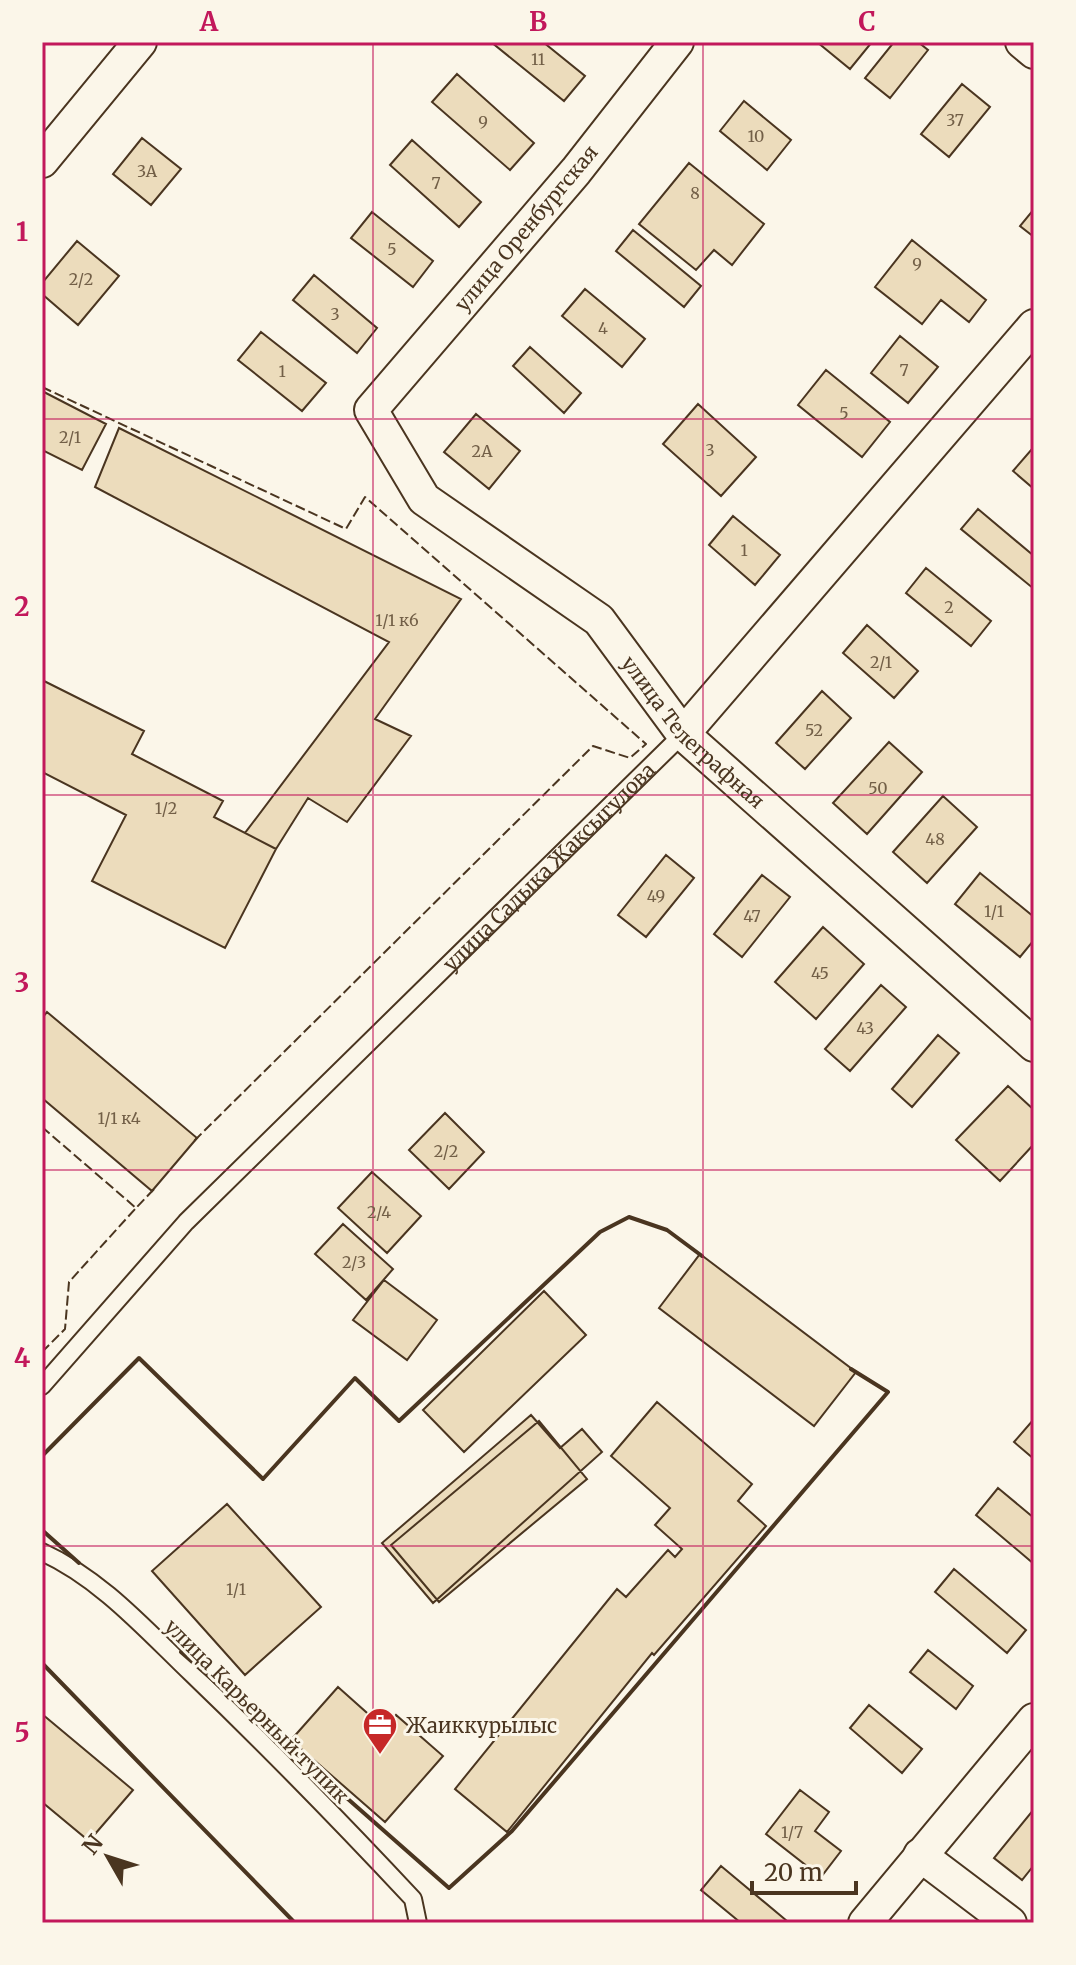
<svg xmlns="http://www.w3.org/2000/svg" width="1076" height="1965" viewBox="0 0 1076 1965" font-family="Merriweather,serif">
  <rect width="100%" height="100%" fill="#fbf6e9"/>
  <path fill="#ecdcbc" stroke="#4a3520" stroke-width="2" d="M491,42h52l42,34 -21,25z
    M817,42h55l-22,27z
    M894,42h24l10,8 -38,48 -25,-20z
    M457,74l77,69 -24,27 -78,-68z
    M962,84l28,23 -41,50 -28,-23z
    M744,101l47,39 -24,30 -47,-39z
    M142,138l39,31 -30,36 -38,-31z
    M412,140l69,62 -22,25 -69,-62z
    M689,163l75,61 -32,41 -18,-15 -18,20 -57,-46z
    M1034,209v28l-14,-11z
    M372,212l61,49 -20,26 -62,-49z
    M633,230l68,56 -17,21 -68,-56z
    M912,240l74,60 -17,22 -28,-22 -19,24 -47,-37z
    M77,241l42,35 -41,49 -36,-31v-11z
    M314,275l63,53 -20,25 -64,-53z
    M585,289l60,50 -23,28 -60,-51z
    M261,332l65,51 -24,28 -64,-51z
    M900,336l38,31 -30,36 -37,-30z
    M530,347l51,46 -17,20 -51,-47z
    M826,370l64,52 -28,35 -64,-52z
    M42,391l64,33 -24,46 -40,-20z
    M698,404l58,53 -35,39 -58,-52z
    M476,414l44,37 -31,38 -45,-37z
    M119,428l342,171 -86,120 36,17 -64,86 -39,-24 -32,51 -31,-16 144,-191 -294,-155z
    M1032,449l2,2v38l-21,-18z
    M978,509l56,47v33l-73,-60z
    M733,516l47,39 -25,30 -46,-40z
    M926,568l65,53 -20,25 -65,-53z
    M867,625l51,46 -24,27 -51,-45z
    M42,680l102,51 -12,23 91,47 -9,16 62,32 -51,99 -133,-67 34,-66 -84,-43z
    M822,691l29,27 -46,51 -29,-26z
    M889,742l33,30 -55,62 -34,-31z
    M943,796l34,31 -50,56 -34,-31z
    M666,855l28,23 -48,59 -28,-22z
    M980,873l54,44v23l-14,17 -65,-53z
    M762,875l28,22 -48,60 -28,-23z
    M823,927l41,37 -48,55 -41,-37z
    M881,985l25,22 -56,64 -25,-22z
    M47,1012l150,126 -45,53 -110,-93v-80z
    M938,1035l21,18 -47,54 -20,-18z
    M1008,1086l26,24v34l-34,37 -44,-41z
    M445,1113l39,39 -35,37 -40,-39z
    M372,1172l49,44 -34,37 -49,-45z
    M343,1224l50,45 -27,31 -51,-46z
    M700,1254l156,118 -42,54 -155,-118z
    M384,1280l53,40 -30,40 -54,-40z
    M544,1291l42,44 -122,117 -41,-42z
    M657,1402l95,82 -14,17 28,25 -112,129 -2,-2 -145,179 -52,-43 162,-200 9,8 42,-47 7,7 7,-8 -27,-24 15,-17 -59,-52z
    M531,1415l29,33 22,-19 20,23 -169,151 -51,-60z
    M1034,1419v40l-20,-17z
    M539,1421l48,58 -148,123 -48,-57z
    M998,1488l36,30v46l-58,-49z
    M227,1504l94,103 -76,68 -93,-104z
    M954,1569l72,61 -19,23 -72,-61z
    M928,1650l45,36 -17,23 -46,-37z
    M338,1687l46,41 12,-13 47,41 -58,66 -94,-82z
    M869,1705l53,44 -20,24 -52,-45z
    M42,1714l91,76 -44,51 -47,-39z
    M800,1790l29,22 -14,19 26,20 -20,26 -55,-43z
    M1034,1809v56l-12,15 -28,-22z
    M721,1866l66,55 -1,2h-45l-40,-33z"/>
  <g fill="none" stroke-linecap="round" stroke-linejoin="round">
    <g stroke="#4a3520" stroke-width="20">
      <g id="lane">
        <path id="s1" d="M42,1386l144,-164 497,-488"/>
        <path d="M42,1552c59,27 103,77 150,122 76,73 149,148 221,225l5,24"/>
      </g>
    </g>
    <g stroke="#4a3520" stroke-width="36">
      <g id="street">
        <path id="s2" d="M677,42l-101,129 -205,239 53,89 175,121 84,114 351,311"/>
        <path d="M1022,42l12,10"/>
        <path d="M42,161l98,-119"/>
        <path d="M683,734l351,-408"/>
        <path d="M920,1855l90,68"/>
        <path d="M865,1923l169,-203"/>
      </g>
    </g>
    <use href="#lane" stroke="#fbf6e9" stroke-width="16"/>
    <use href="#street" stroke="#fbf6e9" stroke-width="32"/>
    <path stroke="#4a3520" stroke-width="2" stroke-dasharray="10 4" stroke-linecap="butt" d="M42,387l304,142 19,-32 281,247 -16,14 -37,-12 -400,396
      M42,1127l94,81 19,-20
      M42,1352l23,-23 4,-47 67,-74"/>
    <path stroke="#4a3520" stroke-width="4" d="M42,1456l97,-98 124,121 92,-101 44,43 201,-189 29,-15 38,13 35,26
      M42,1530l37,33
      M181,1652l268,236 63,-57 376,-439 -37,-23
      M42,1663l253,260"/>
  </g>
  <path fill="none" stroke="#c2185b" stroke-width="2" stroke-opacity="0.55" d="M373,42v1881M703,42v1881M42,419h992M42,795h992M42,1170h992M42,1546h992"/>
  <defs>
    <g id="office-pin" transform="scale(1.8)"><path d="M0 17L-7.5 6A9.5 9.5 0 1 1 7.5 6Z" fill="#c62828" stroke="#fbf6e9"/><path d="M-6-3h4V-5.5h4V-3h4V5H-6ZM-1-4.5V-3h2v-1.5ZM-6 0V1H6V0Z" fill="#fff"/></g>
  </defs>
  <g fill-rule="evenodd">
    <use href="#office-pin" x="380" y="1725"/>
  </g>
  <g text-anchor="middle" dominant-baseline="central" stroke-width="6" stroke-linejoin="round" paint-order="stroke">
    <g font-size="16" fill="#725f47">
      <text x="538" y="59">11</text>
      <text x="955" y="120">37</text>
      <text x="483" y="122">9</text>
      <text x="756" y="136">10</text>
      <text x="147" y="171">3А</text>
      <text x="436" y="183">7</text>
      <text x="695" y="193">8</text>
      <text x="392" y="249">5</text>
      <text x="917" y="264">9</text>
      <text x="81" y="279">2/2</text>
      <text x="335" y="314">3</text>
      <text x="603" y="328">4</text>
      <text x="904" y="370">7</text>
      <text x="282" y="371">1</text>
      <text x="844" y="413">5</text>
      <text x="70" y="437">2/1</text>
      <text x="710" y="450">3</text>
      <text x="482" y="451">2А</text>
      <text x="744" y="550">1</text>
      <text x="949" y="607">2</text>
      <text x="397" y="620">1/1 к6</text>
      <text x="881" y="662">2/1</text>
      <text x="814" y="730">52</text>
      <text x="878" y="788">50</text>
      <text x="166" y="808">1/2</text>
      <text x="935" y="839">48</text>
      <text x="656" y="896">49</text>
      <text x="994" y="911">1/1</text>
      <text x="752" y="916">47</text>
      <text x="820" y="973">45</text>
      <text x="865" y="1028">43</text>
      <text x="119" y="1118">1/1 к4</text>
      <text x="446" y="1151">2/2</text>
      <text x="379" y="1212">2/4</text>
      <text x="354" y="1262">2/3</text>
      <text x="236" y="1589">1/1</text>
      <text x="792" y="1832">1/7</text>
    </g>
    <g font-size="20" fill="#4a3520" stroke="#fbf6e9">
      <text transform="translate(526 228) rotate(-50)">улица Оренбургская</text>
      <text stroke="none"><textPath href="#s2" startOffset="942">улица Телеграфная</textPath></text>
      <text stroke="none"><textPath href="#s1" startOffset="726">улица Садыка Жаксыгулова</textPath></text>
      <text transform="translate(257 1711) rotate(45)">улица Карьерный тупик</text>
    </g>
    <g font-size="20" fill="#4a3520" stroke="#fbf6e9" text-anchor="start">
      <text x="406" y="1725">Жаиккурылыс</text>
    </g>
  </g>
  <rect width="1076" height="1965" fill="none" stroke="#fbf6e9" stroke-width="88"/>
  <g transform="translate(108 1857) rotate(309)" stroke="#fbf6e9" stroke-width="6" paint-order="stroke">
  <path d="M0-6L14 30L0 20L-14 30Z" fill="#4a3520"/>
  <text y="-12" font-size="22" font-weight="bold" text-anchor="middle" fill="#4a3520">N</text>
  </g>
  <path d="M752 1881v12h104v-12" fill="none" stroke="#4a3520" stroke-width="4"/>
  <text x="764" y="1881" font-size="24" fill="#4a3520" stroke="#fbf6e9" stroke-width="6" paint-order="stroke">20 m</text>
  <rect x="44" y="44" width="988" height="1877" fill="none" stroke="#c2185b" stroke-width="3"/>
  <g font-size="26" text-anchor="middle" font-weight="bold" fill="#c2185b">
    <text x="209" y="31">A</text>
    <text x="538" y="31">B</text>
    <text x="867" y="31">C</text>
    <text x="22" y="241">1</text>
    <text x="22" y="616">2</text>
    <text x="22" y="992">3</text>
    <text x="22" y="1367">4</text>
    <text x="22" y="1742">5</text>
  </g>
</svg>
